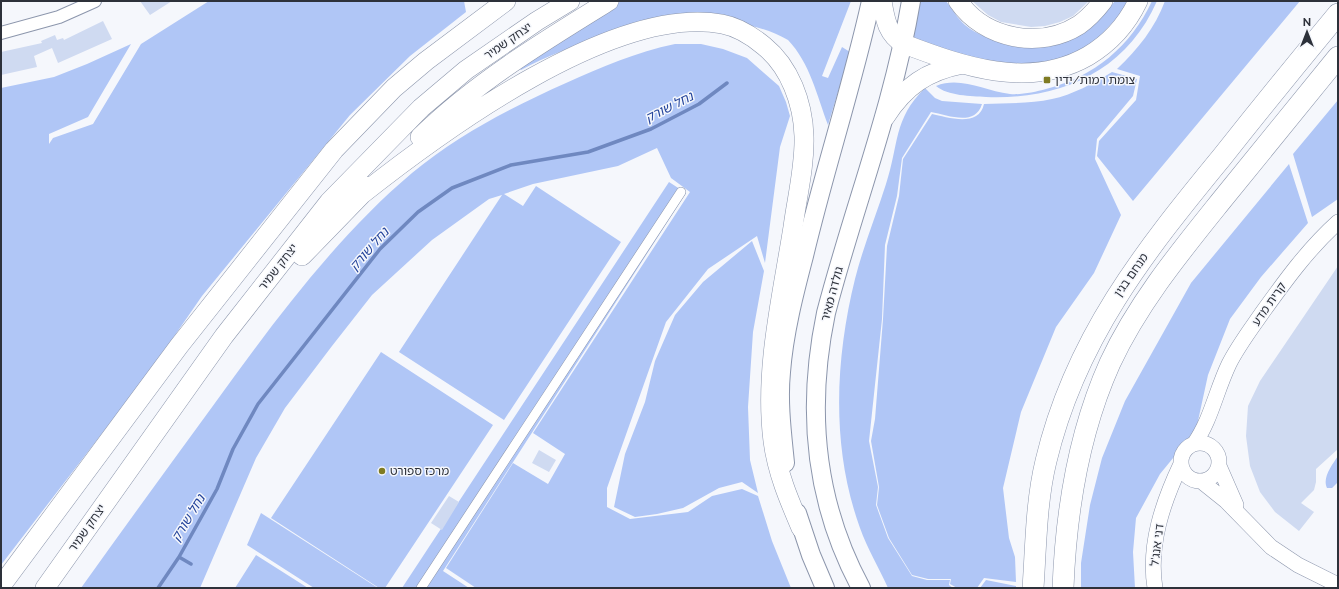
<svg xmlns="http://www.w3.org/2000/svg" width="1339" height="589" viewBox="0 0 1339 589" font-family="Raleway,'Noto Sans Hebrew',sans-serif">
  <rect width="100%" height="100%" fill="#f5f7fc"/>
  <path fill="#b0c6f6" d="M209,1h255l2,11 -56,44 -60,59 -148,181 -49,71 -152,198v-477l53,-11 33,-13 44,-20 -43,73 -39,17v10l4,-6 40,-14 48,-80z
    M621,1h230l-29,75 6,2 14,-31 8,5 -22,73c-11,-29 -18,-62 -40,-85 -67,-40 -197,-8 -267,30l-3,-3 62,-44z
    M920,1h26c6,8 12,18 19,24 12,10 26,14 41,18 49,13 79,-5 109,-42h14l-11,16 -23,24 -15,11 -32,12 -54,1 -83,-26z
    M1152,1h5c-31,71 -97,99 -171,96 -15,-1 -38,-1 -50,-11 25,-10 48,5 74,8 11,1 25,-2 36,-5 48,-12 85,-43 106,-88z
    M1165,1h135l-167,200 -36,-45 2,-15 37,-41 4,-24 -23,-7c21,-20 38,-41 48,-68z
    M675,44h26l22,5 24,9 32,28 7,16 4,14 -10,31 -15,116 -8,-27 -49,33 -42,53 -59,166v19l23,12 58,-7 24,-16 30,-7 16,7 14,45 19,47h-315l-30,-20 67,-105 35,21 17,-30 -32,-21 157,-241 -19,-14 -14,-30 -39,18 -85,18 -29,10 19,12 13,-20 85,56 -117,178 -105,-68 103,-157 -13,4 -57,41 -60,55 -40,51 -47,62 -29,50 -56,130h-119c44,-62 89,-123 134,-185 57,-79 122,-167 197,-230 46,-38 100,-66 154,-90 36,-16 70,-31 109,-39z
    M1112,72l25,7 -4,17 -36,43 -2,20 26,56 -27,58 -38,54 -35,85 -18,76 6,50 6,19 1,25 -32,-4 -7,10h-20l-7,-4 1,-5h-23l-16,-4 -23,-37 -12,-33 2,-18 -8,-46 4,-22 8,-100 4,-73 12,-50 4,-37 29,-45c15,3 47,14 52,-10 22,-1 46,0 68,-5 20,-4 42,-16 60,-27z
    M925,88l10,10 7,3 40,3c-7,23 -34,11 -51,8l-29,46 -5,38 -12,49 -3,74 -13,122 9,46 -2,18 12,33 24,38 15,4h23l-1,5 4,3h-65c-9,-20 -21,-40 -28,-60 -29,-80 -25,-168 -5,-249 8,-32 21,-63 31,-95 13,-39 7,-65 39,-96z
    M1338,100v99l-26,18 -19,-63z
    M1289,164l19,59 -47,54 -31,42 -22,56 -12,55 -36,44 -24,44 -3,34 2,36h-54v-25l9,-58 12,-47 23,-57 66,-118z
    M669,182l17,11 -243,378 26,17h-67z
    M752,241l12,30 -11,61 -5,75 2,53 8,33 -16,-11 -23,6 -36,20 -26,6 -22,3 -21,-10 11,-53 20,-52 10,-41 20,-46 28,-33z
    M381,352l112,73 -108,163h-6l-108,-70z
    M1338,456v26l-6,6h-5c-5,-10 5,-23 11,-32z
    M261,513l117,75h-64l-67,-43z
    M256,555l52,33h-73z
    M986,580l30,6v2h-36z"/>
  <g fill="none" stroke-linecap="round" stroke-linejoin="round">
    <path stroke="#6f88c0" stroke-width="3.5" d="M179,557l12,7
      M158,588l21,-31 38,-68 16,-40 25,-45 122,-155 38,-37 34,-24 59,-23 77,-13 63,-23 48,-25 28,-21"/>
  </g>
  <path fill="#cfdaf1" d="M140,1h32l-22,14z
    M972,1h117l-16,15 -13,6 -15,4 -14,1 -30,-5 -13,-7z
    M103,21l9,18 -54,24 -6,-15 -18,8 3,11 -36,8v-23l41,-9 -1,-2 14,-6 2,5 6,-2 1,2z
    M1338,266v183l-22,20v13l-2,8 -13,13 13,9 -15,19 -24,-19 -15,-20 -10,-26 -4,-30 2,-30 12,-25z
    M539,450l17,10 -7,12 -17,-9z
    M449,496l10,6 -17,28 -11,-7z"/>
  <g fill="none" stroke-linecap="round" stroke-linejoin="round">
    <g stroke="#8c96ac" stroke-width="10">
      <path id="pedestrian" d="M421,588l260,-396"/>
    </g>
    <g stroke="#8c96ac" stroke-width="14">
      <path id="minor" d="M1,33l58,-16 36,-16"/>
    </g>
    <g stroke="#8c96ac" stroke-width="16">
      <path id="tertiary" d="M1181 462a19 19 0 1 1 38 0a19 19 0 1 1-38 0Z
        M1194,444c17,-24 22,-53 35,-80 9,-18 22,-35 33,-51 23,-32 46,-64 76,-91
        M1219,466l17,39
        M1201,481l25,20 45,46 27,18 40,20
        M1155,588c-7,-43 8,-86 26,-124"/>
    </g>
    <g stroke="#8c96ac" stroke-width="20">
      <path id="primary" d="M785,463c-3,-30 -7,-61 -4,-91 3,-39 13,-78 23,-116 20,-85 48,-169 67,-255
        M797,513l14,42 14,33
        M861,588c-47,-87 -55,-179 -35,-275 27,-104 67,-205 85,-312"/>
    </g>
    <g stroke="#8c96ac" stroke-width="20">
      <path id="trunk" d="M882,1c3,18 5,33 22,43 58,22 125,46 184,12 22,-13 39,-32 50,-55
        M958,1c26,38 82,49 121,24 10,-7 17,-15 24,-24
        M885,117c20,-31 42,-46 78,-53
        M420,137c55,-54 124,-96 189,-136
        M361,195c81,-64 253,-191 361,-171 16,3 30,12 42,22 26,21 39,57 40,90 1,30 -7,61 -11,91 -11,70 -29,143 -20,214 4,31 16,59 28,87
        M302,256l68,-70
        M1,586l178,-240 155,-196 60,-62 32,-27 80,-60
        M45,588l179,-252 105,-134 92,-94 45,-38 71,-49 33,-20"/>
    </g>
    <g stroke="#8c96ac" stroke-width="22">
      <path id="motorway" d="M1033,588c3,-42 3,-86 13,-127 29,-122 98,-209 176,-304 38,-48 77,-96 116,-143
        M1063,588c3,-77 15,-154 47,-225 28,-60 70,-111 111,-162 39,-48 78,-96 117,-144"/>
    </g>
    <use href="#pedestrian" stroke="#fff" stroke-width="9"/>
    <use href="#minor" stroke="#fff" stroke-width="12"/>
    <use href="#tertiary" stroke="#fff" stroke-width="15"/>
    <use href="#primary" stroke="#fff" stroke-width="18"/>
    <use href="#trunk" stroke="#fff" stroke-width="19"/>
    <use href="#motorway" stroke="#fff" stroke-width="21"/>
  </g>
  <g fill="#7f7b22" stroke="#f5f7fc" stroke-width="1.5">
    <rect x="1043" y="76" width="8" height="8" rx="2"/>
    <circle cx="382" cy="471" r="4"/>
  </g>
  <g text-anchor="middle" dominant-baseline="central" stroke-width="3" stroke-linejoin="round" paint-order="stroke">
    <g font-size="12" fill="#2d313a" stroke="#f5f7fc">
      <text transform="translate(508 41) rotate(-35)">יצחק שמיר</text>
      <text transform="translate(278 267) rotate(-52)">יצחק שמיר</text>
      <text transform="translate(1131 275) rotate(-55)">מנחם בגין</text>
      <text transform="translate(832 294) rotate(-75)">גולדה מאיר</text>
      <text transform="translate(1269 304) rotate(-55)">קרית מדע</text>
      <text transform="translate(87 528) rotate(-55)">יצחק שמיר</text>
      <text transform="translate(1157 545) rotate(-83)">דני אנג'ל</text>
    </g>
    <g font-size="12" fill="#2d313a" stroke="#f5f7fc" text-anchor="start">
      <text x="1055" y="80">צומת רמות/ידין</text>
      <text x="390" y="471">מרכז ספורט</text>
    </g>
    <g font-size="13" font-style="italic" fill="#24449b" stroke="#f5f7fc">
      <text transform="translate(669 107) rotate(-27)">נחל שורק</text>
      <text transform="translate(369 249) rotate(-49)">נחל שורק</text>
      <text transform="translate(188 518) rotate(-59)">נחל שורק</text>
    </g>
  </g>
  <rect width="1339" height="589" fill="none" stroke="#2d313a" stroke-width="4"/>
  <g transform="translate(1307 32)" stroke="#f5f7fc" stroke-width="3" paint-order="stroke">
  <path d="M0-3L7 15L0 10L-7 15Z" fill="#2d313a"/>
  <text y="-6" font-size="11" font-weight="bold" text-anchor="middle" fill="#2d313a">N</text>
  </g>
</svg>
